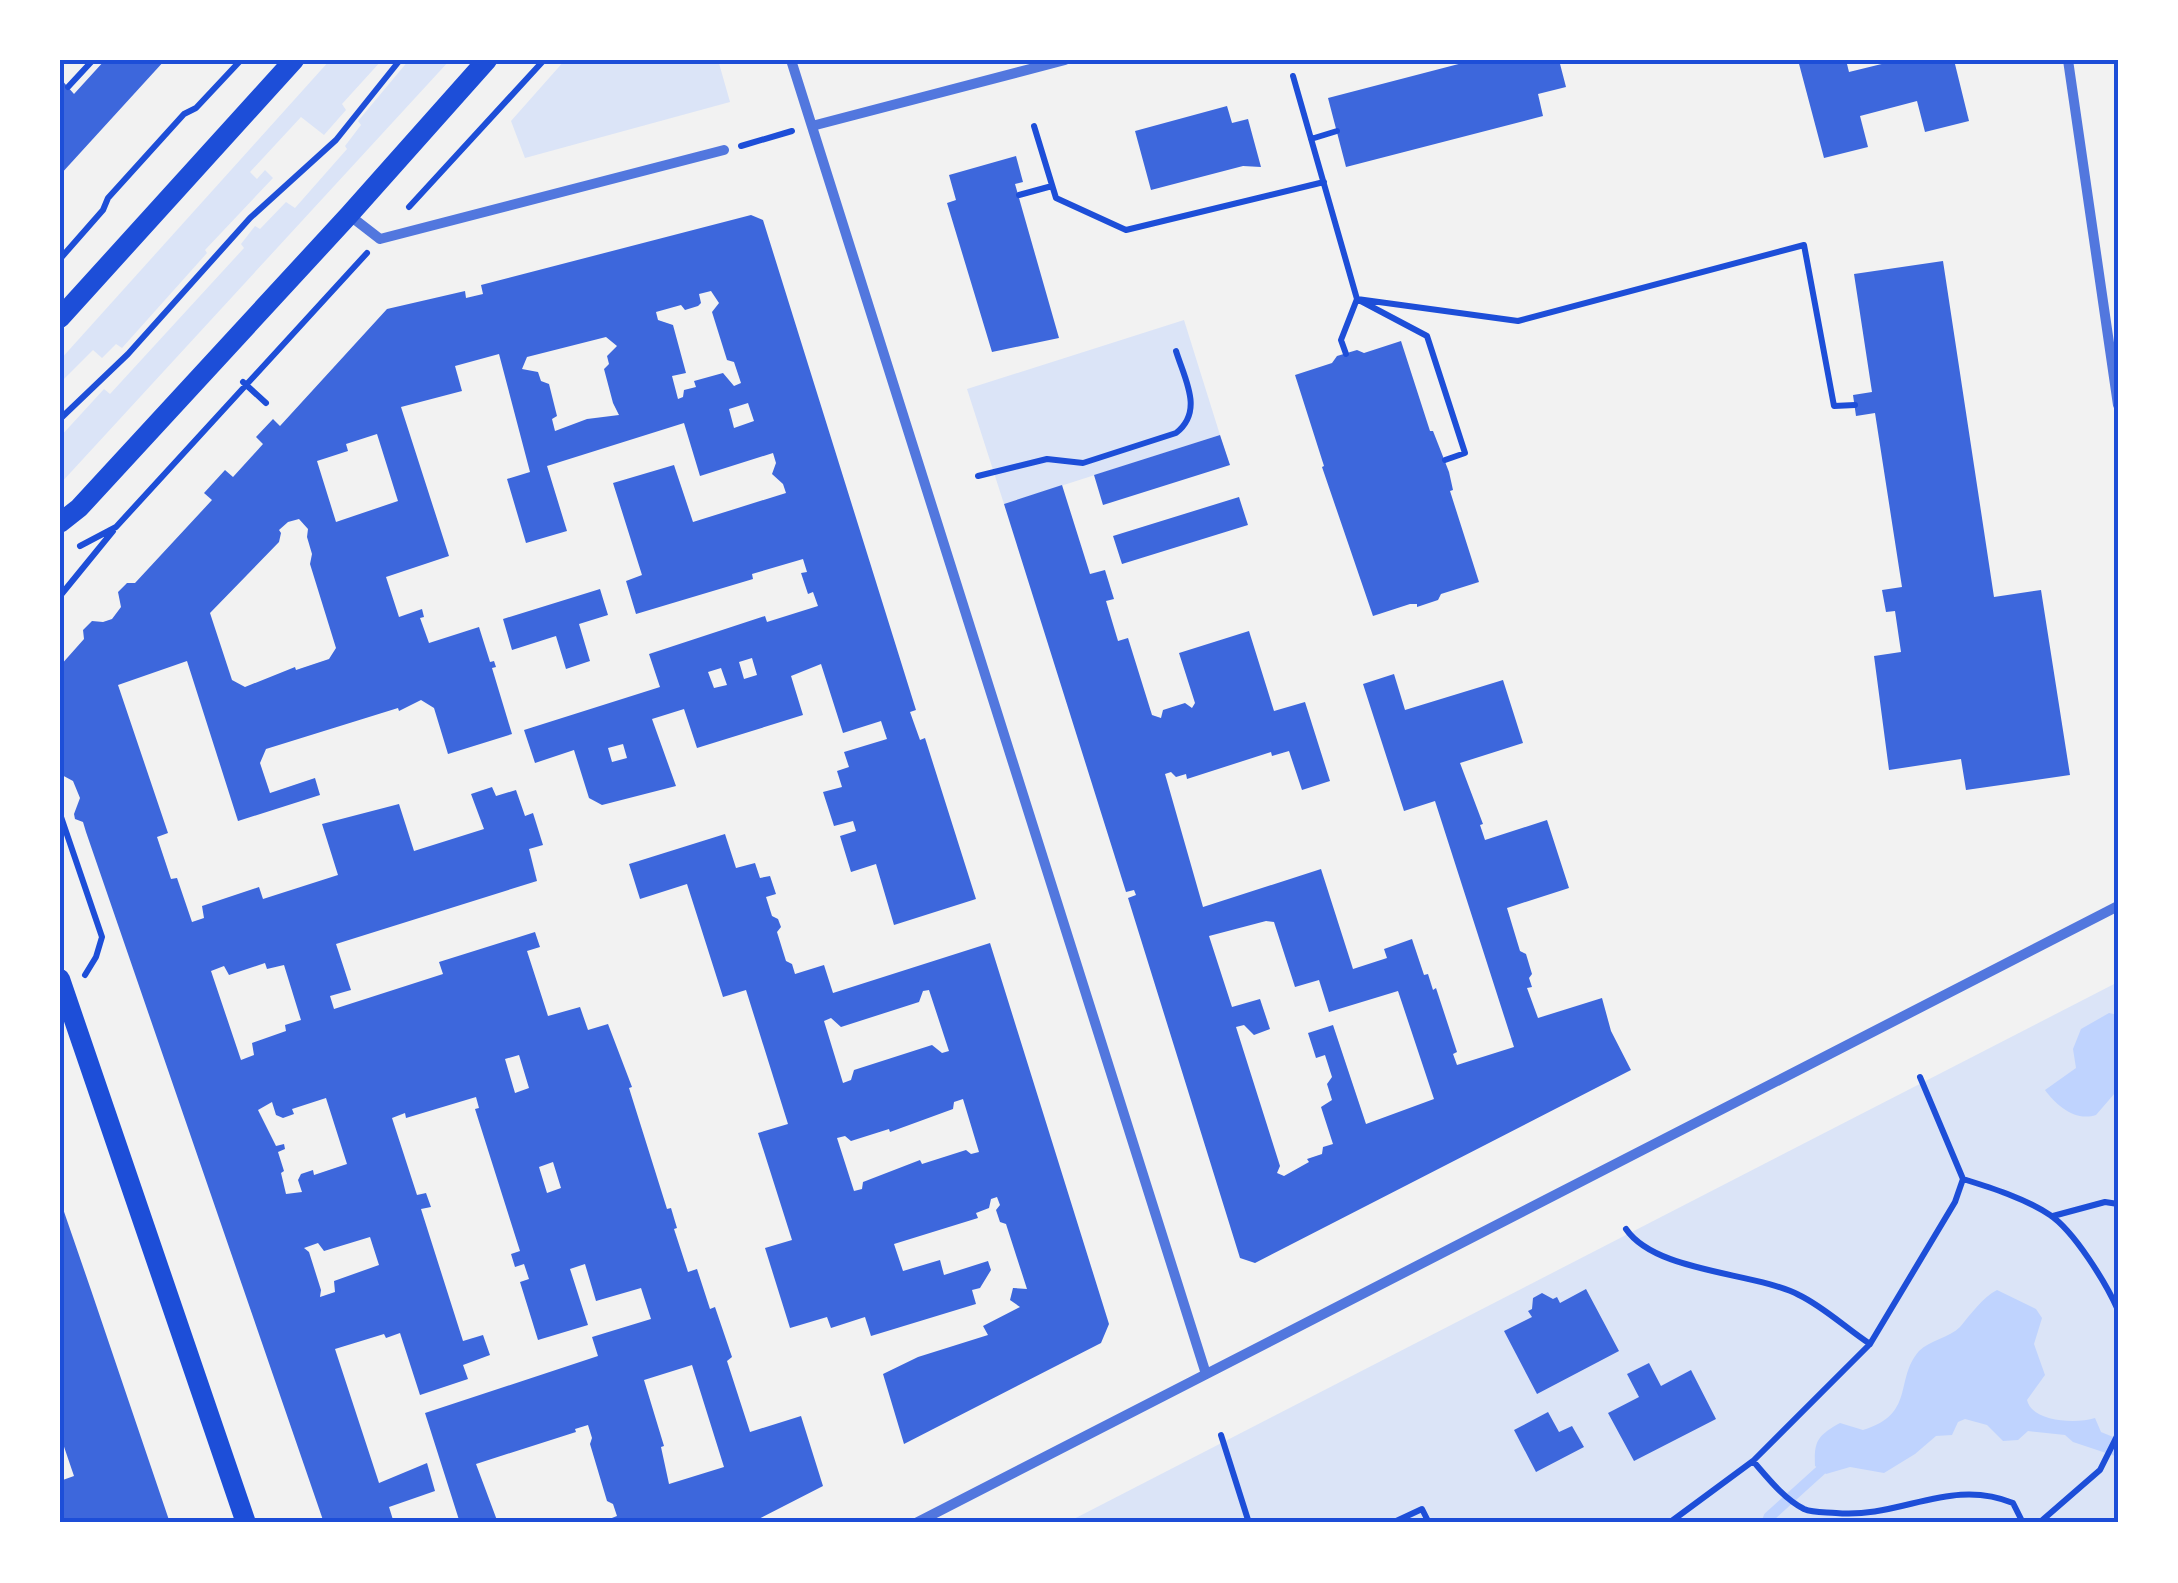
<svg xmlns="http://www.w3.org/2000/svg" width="2178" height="1583" viewBox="0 0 2178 1583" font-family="'Open Sans',sans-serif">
  <rect width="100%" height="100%" fill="#f2f2f2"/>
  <path fill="#dbe4f7" d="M330,60h52l-40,44 4,6 -22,25 -23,-18 -51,55 7,7 8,-9 8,8 -68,72 2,3 -85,95 -6,-4 -14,14 -9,-8 -33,33v-23z
    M409,60h41l-390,424v-47l44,-48 6,5 134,-146 -3,-4 14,-18 5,3 26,-27 9,6 52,-59 -2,-3 16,-21 -3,-4z
    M565,60h153l12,42 -205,56 -14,-37z
    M1184,320l36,115 -216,69 -37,-115z
    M2118,982v541h-1052z"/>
  <path fill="#bfd3fe" d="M2109,1013l9,2v79l-3,-1 -19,22c-21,7 -40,-10 -51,-25l31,-22 -3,-19 8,-20z
    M1997,1290l39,19 6,9 -8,26 11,31 -18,25c5,22 49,24 68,18l6,14 17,7v18l-45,-15 -8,-7 -37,-4 -10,9 -15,1 -16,-16 -22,-6 -7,3 -6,13 -16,1 -21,18 -31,19 -34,-6 -24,7 -11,-8c-1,-25 2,-30 25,-43l23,7c53,-16 31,-50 56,-79 11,-11 30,-13 41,-24 11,-13 22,-29 37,-37z"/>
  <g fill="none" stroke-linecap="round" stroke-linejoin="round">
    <path stroke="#bfd3fe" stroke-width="11" d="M1767,1523l2,-6 52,-47"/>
  </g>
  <path fill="#3d67dc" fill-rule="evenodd" d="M105,60h60l-105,115v-97l14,16z
    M1474,60h85l7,27 -28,7 5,22 -197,51 -18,-69z
    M1798,60h48l3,12 49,-12h56l15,61 -44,11 -8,-31 -57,15 8,31 -44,11z
    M1227,106l5,17 16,-4 13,48 -18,-1 -92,24 -16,-59z
    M1016,156l7,26 -8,2 44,154 -67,14 -45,-149 9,-3 -7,-25z
    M751,215l12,5 153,490 -6,2 10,28 5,-2 51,161 -82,26 -18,-61 -25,8 -11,-36 16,-5 -3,-10 -19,5 -11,-34 19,-5 -5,-16 12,-4 -5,-15 43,-13 -6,-18 -38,12 -22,-69 -30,12 12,39 -106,33 -13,-39 -32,10 24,67 -74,19 -13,-7 -15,-48 -39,13 -11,-33 136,-43 -11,-33 116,-38 2,6 51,-16 -5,-14 -5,2 -7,-21 6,-1 -4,-13 -51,15 1,5 -117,35 -10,-33 16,-6 -29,-92 61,-18 19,57 93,-29 -3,-9 -11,-10 4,-11 -3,-10 -73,23 -16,-53 -137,43 20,65 -41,12 -19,-64 23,-7 -31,-118 -44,12 7,25 -61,16 48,149 -63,21 13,40 23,-8 2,8 -4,1 9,25 50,-16 11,35 4,-1 2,6 -4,1 20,66 -64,20 -14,-46 -13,-8 -22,11 -1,-3 -132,41 -6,14 10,30 45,-15 5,17 -82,26 -51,-160 -69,24 50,148 -11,4 14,42 6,-1 15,44 12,-4 -2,-12 57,-19 4,12 75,-24 -16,-51 77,-20 15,47 70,-22 -13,-35 21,-7 4,9 20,-6 9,26 8,-3 10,32 -14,4 8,32 -201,63 15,46 -21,6 4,13 109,-35 -4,-12 96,-30 5,15 -13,4 21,65 32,-9 8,23 20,-6 24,63 -3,1 38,121 4,-1 6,20 -3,1 14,43 9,-3 13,40 5,-2 17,50 -5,4 23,71 51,-16 22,70 -72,37h-152l18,-7 -4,-12 -6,-3 -17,-57 2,-6 -4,-13 -13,4 1,3 -100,32 22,59h-38l-35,-110 173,-57 -6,-19 59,-18 -10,-31 -45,13 -11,-37 -15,5 18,56 -50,15 -18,-58 9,-3 -5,-15 -9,3 -4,-13 9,-3 -45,-142 4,-1 -3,-11 -70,21 -1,-5 -13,5 25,77 9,-2 5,14 -10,2 42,132 20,-6 7,20 -27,10 5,14 -48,16 -20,-62 -14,5 -2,-4 -49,15 44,134 48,-20 8,28 -46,16 5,16h-70l-238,-691 -3,-10 -8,-3 -1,-5 6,-16 -7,-17 -13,-7v-108l24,-27 -1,-9 9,-9 11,1 9,-3 9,-12 -3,-15 9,-9h8l77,-83 -8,-7 21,-23 8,7 30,-33 -7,-7 17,-18 7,7 107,-117 78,-18 1,7 17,-4 -2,-9zM711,291l8,12 -7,9 15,48 7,2 7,21 -7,3 -11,-13 -29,8 2,6 -12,3 -1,7 -5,2 -6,-23 14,-3 -13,-48 -15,-5 -2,-8 25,-7 4,5 13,-4 3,-3 -2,-9zM606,337l11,9 -10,10 2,8 -5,5 9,34 6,12 -32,4 -32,12 -3,-12 5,-3 -8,-32 -8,-3 -3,-9 -16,-3 5,-12zM748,403l6,18 -20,7 -5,-19zM377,434l21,67 -62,21 -19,-61 31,-10 -2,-7zM299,519l9,10 -1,8 5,17 -2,10 26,84 -7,11 -33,11 -1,-3 -50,20 -13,-7 -22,-67 69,-71 2,-9 -2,-3 9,-8zM752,658l5,17 -13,4 -5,-17zM721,668l6,17 -13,3 -6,-16zM623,744l4,14 -15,4 -4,-14zM265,963l2,6 17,-4 17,55 -16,5 1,6 -34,12 2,12 -13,5 -30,-89 13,-5 5,9zM519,1055l10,33 -14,5 -10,-34zM326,1098l21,66 -33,11 -1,-5 -12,4 -3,6 4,12 -16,2 -5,-21 3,-2 -6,-19 7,-3 -1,-5 -8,2 -18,-36 14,-8 4,13 7,3 11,-4 -2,-5zM553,1162l8,26 -14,5 -8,-26zM370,1237l9,28 -45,16 1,11 -15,5 1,-7 -12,-38 -5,-4 14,-5 6,8zM692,1365l32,102 -55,17 -8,-37 3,-1 -20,-66z
    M1943,261l51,336 47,-7 29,185 -104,15 -5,-31 -72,11 -15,-114 27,-4 -6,-41 -9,1 -4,-22 20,-3 -27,-174 -19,3 -3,-21 19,-3 -18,-118z
    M1401,341l29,90h3l16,41 4,18 -3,1 29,91 -38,12 -3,6 -21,7v-3h-7l-37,12 -51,-149 2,-1 -29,-91 37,-12 5,-7 20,-6 7,3z
    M1220,435l10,30 -127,40 -9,-30z
    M1062,485l28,89 15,-4 9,29 -8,2 12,40 10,-3 24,77 9,3 2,-8 22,-7 7,5 3,-5 -16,-50 70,-22 25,80 31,-9 25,79 -28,9 -13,-39 -17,5 -1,-4 -84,27 -1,-5 -10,3 -5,-5 -6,2 38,133 118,-38 32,100 34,-11 -3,-9 28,-10 12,36 4,-1 5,16 3,-2 21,64 -4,2 4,11 57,-18 -79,-246 -31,10 -41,-127 31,-10 11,36 98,-30 20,63 -63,20 23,61 -3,1 5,15 62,-20 22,68 -62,20 13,43 6,3 6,20 -3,4 3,9 -5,1 11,30 64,-20 9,33 20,39 -376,193 -15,-5 -112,-360 8,-3 -2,-5 -8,2 -122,-388zM1266,921l8,1 21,65 24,-7 10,32 69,-21 36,108 -68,25 -33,-99 -25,8 8,25 9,-3 7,22 -5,7 5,16 -11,7 12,37 -10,3 -1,7 -15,5 2,3 -25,14 -7,-3 3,-7 -44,-139 8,-2 10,10 16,-6 -10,-30 -28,8 -23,-71z
    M1239,497l9,28 -126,39 -9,-28z
    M600,589l8,26 -29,9 11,37 -24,8 -10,-33 -44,14 -9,-31z
    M725,834l11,34 19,-5 5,15 10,-2 6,18 -10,3 6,19 6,3 3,8 -4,5 9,29 6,3 3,10 29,-9 9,28 157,-50 119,381 -8,19 -197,101 -21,-70 35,-17 70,-22 -5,-9 37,-19 -10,-7 3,-12 14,1 -21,-65 -6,-2 -4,-12 4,-5 -3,-8 -6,2 -2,9 -13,5 2,5 -84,26 9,27 37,-11 4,15 44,-14 3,9 -11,18 -8,2 4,14 -105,32 -6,-19 -34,11 -4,-11 -37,11 -25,-80 27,-8 -34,-107 30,-9 -42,-134 -23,7 -36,-113 -47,15 -11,-35zM929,990l20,61 -7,2 -10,-8 -78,25 -3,10 -8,3 -19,-62 7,-3 10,9 78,-25 4,-11zM963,1099l16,53 -8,2 -5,-4 -44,14 -2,-4 -57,22 -1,7 -8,2 -17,-53 8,-2 6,5 38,-12 1,3 63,-23 1,-7z
    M61,1203l30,87 79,233h-110v-42l14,-5 -14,-41z
    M1586,1289l33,62 -82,43 -33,-63 28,-14 -4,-6 4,-2 1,-11 9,-5 11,6 4,-2 3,6z
    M1649,1363l12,23 30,-16 25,49 -82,42 -26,-48 31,-16 -12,-23z
    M1548,1412l11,20 13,-6 12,21 -48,25 -22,-42z"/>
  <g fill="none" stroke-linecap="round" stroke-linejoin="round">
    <path stroke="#1d4ed8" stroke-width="6" d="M1293,76l64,223 70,37 38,117 -20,7
      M68,87l25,-27
      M1034,126l22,72 70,32 198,-48
      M1311,139l26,-8
      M741,146l51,-15
      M1019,195l33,-9
      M409,207l135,-147
      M60,259l43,-49 5,-12 76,-84 12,-6 45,-48
      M1346,354l-5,-14 16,-41 161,22 286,-76 30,161 21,-1
      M243,382l23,21
      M60,419l68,-65 122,-136 86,-78 64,-80
      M978,476l69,-17 36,4 93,-30c28,-22 9,-53 0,-82
      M80,546l36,-19 251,-274
      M60,596l53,-65
      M60,814l42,123 -6,20 -11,18
      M1963,1179c29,9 61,19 87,36 24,16 56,68 68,95
      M2053,1216l52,-14 13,2
      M1626,1229c30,44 129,43 173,66 25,12 48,34 71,49
      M1221,1435l28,88
      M1753,1461c14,16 31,38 51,48 9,4 22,3 32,4 64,6 114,-36 177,-10l10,20
      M1392,1523l30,-14 7,14
      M1669,1523l84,-62 117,-117 85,-142 8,-23 -43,-102
      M2039,1523l61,-53 18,-36"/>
    <path stroke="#5277de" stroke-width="10" d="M791,60l415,1314
      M2068,60l50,345
      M812,126l253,-66
      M349,215l31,24 344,-89
      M916,1523l1202,-617"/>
    <path stroke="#1d4ed8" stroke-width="20" d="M60,318l234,-258
      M60,523l19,-15 270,-293 138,-155
      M60,979l186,544"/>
  </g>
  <rect width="2178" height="1583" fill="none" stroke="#ffffff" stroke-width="125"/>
  <rect x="62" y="62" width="2054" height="1458" fill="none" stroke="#1d4ed8" stroke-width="4"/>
</svg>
